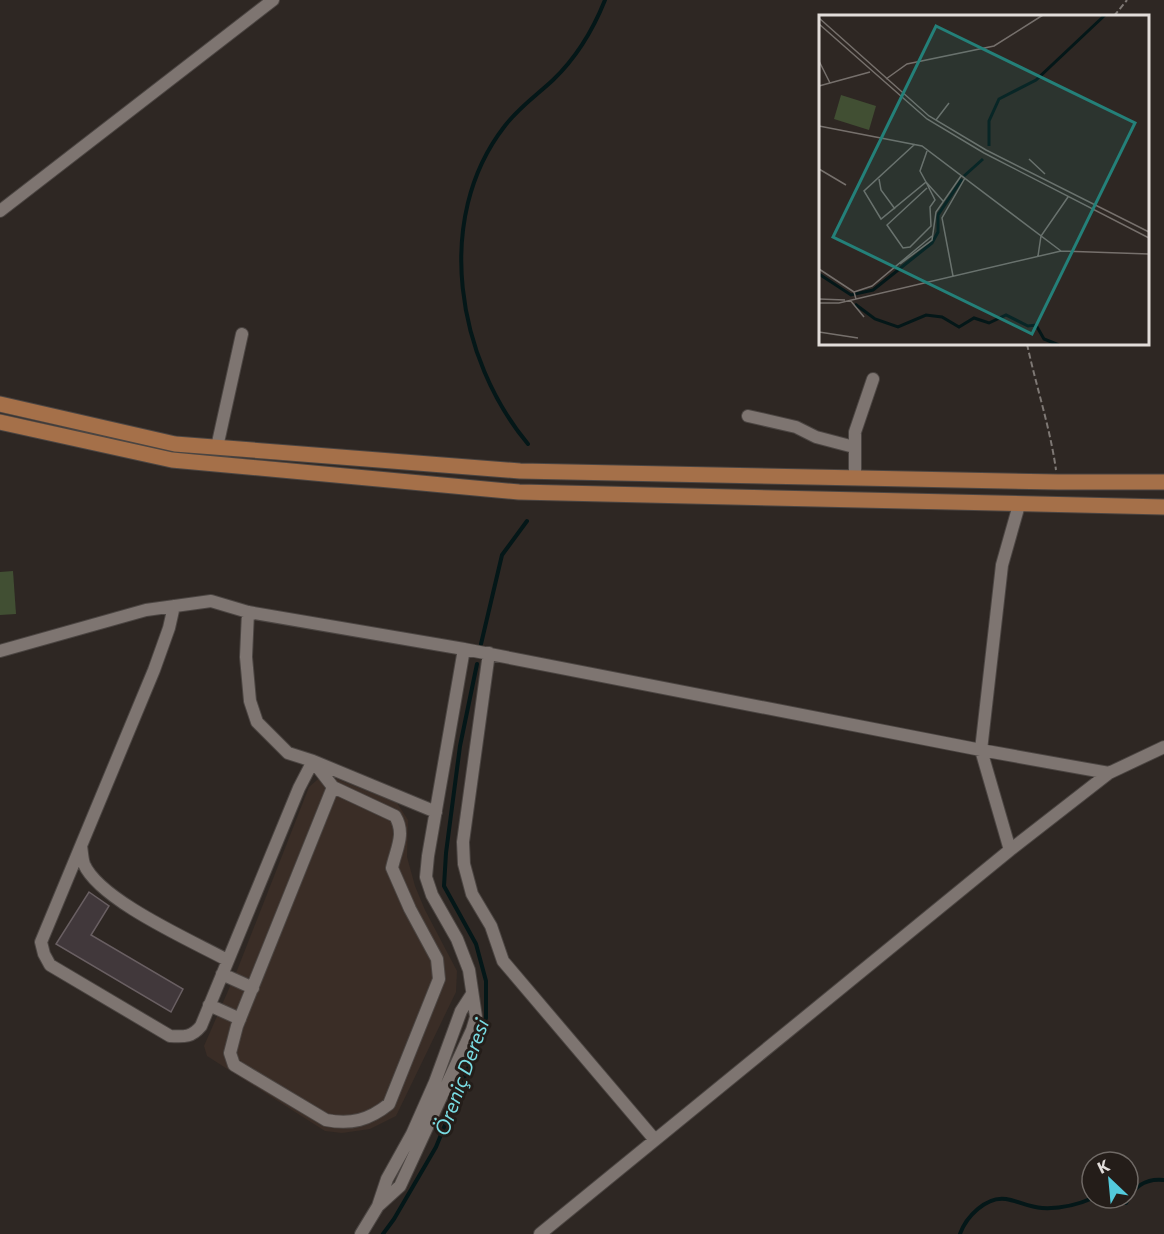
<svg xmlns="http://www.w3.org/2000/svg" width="1164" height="1234" viewBox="0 0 1164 1234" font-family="Commissioner,sans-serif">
  <rect width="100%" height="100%" fill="#2e2723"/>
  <path fill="#3a2d26" d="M324,774l73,29 11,17 -1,37 8,29 10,24 32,61 -1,21 -60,124 -26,13 -28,4 -17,-2 -118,-75 -3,-10 34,-78 71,-181z"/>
  <path fill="#414f33" d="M13,571l3,43 -16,1v-43z"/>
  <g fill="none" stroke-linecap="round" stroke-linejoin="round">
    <path stroke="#041718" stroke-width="4" d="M528,444c-71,-85 -95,-225 -24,-317 14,-19 33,-32 49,-47 24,-23 40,-50 52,-80
      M481,644l21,-89 25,-34
      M1117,1198l9,5c7,-16 20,-25 38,-23
      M383,1234l11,-15 42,-72 42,-103 8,-26v-37l-10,-37 -32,-58 2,-33 14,-107 17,-82
      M960,1234c6,-17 26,-38 46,-35 12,2 23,8 36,9 18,1 35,-3 51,-10"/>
  </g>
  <path fill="#41383b" stroke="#695f62" stroke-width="1.5" d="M89,892l20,14 -18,29 92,54 -12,23 -115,-68z"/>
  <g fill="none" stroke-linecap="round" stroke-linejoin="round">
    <g stroke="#4b4542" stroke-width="14">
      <path id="minor" d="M0,211l273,-211
        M748,416l48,11 20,10 38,10
        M217,447l25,-113
        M855,477v-45l18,-53
        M174,606l-5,22 -15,42 -113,272 3,12 6,11 120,71c15,1 22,1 31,-10l98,-238 14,-27 -25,-8 -31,-31 -7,-21 -4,-44 2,-45
        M0,651l146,-41 65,-9 37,11 216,37 517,101 128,23
        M489,653l-26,189 1,22 8,30 19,32 12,35 152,179
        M313,761l20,26 62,29c11,18 1,33 -3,52l18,41 27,50 2,20 -50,125c-20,16 -38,21 -63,16l-92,-55 -4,-12 7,-27 96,-239
        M313,761l123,51
        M81,846c1,5 1,12 3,18 15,36 108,77 143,96
        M1010,850l-29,-100 21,-185 17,-60
        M222,974l31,14
        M209,1005l31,14
        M378,1206l22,-20 72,-156 4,-13 -7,-47 -12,-31 -25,-44 -6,-18 2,-21 36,-207
        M361,1234l17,-28 9,-27 25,-45 23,-52 26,-71 11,-17
        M540,1234l470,-384 99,-77 55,-26"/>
    </g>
    <g stroke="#4b4542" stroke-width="17">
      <path id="major" d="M0,404l175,40 345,27 538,11h106
        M0,422l172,38 347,32 645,15"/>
    </g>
    <path stroke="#7e7874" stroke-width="2" stroke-dasharray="6 3" stroke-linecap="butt" d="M1114,16l13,-16
      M1027,344c9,42 23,83 29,126"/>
    <use href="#minor" stroke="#7e7571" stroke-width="12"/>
    <use href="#major" stroke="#a57049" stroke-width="15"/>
  </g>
  <g text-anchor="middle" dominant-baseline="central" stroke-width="6" stroke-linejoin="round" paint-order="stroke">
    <g font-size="20" font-style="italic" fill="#78dce3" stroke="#241d19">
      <text transform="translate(461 1077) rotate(-70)">Öreniç Deresi</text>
    </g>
  </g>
  <g transform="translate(819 15)">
    <rect width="330" height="330" fill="#2e2723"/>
    <path d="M22,80l35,11 -7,24 -35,-11z" fill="#414f33"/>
    <path fill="none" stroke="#041718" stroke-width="3" d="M170,131v-25l10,-22 37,-19 69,-65M145,161l19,-17M0,259l32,21 22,-5 59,-47 6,-11v-17l24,-36M36,289l20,15 23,8 28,-12 16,2 17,10 15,-9 15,5 17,-8 22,11 8,-1 8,14 15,6"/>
    <path fill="none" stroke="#76706c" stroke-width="1.5" d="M0,3l110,98 57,34 163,82M0,9l108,95 57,34 165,85M0,46l11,22M67,64l21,-15 87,-18 49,-31M0,71l51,-14M117,105l13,-17M0,111l103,20 139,105M96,129l-51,47 17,28 45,-37 -6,-11 7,-20M210,144l16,15M0,154l27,16M60,164l2,11 14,19M107,167l9,18 -5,7 1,19 -21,21 -7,1 -16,-23 40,-37M107,167l17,19M219,241l3,-20 27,-39M81,249l32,-24 4,-28 25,-36M0,254l35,23M134,261l-11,-58 23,-40M0,284l26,1M37,284l-2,-7 18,-6 60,-50M31,285l14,17M0,288h20l222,-52 88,3M0,317l39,6"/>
    <path fill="#248079" fill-opacity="0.15" stroke="#248079" stroke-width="3" d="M117,11l199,97 -103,211 -199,-97z"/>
    <rect width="330" height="330" fill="none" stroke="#e2ddda" stroke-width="3"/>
  </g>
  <g transform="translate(1110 1180) rotate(334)"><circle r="28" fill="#241d19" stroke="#706a66" stroke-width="1.5"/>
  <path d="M0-4.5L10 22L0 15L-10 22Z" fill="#53cadc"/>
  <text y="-9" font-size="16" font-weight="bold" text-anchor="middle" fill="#e2ddda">K</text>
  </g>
</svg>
